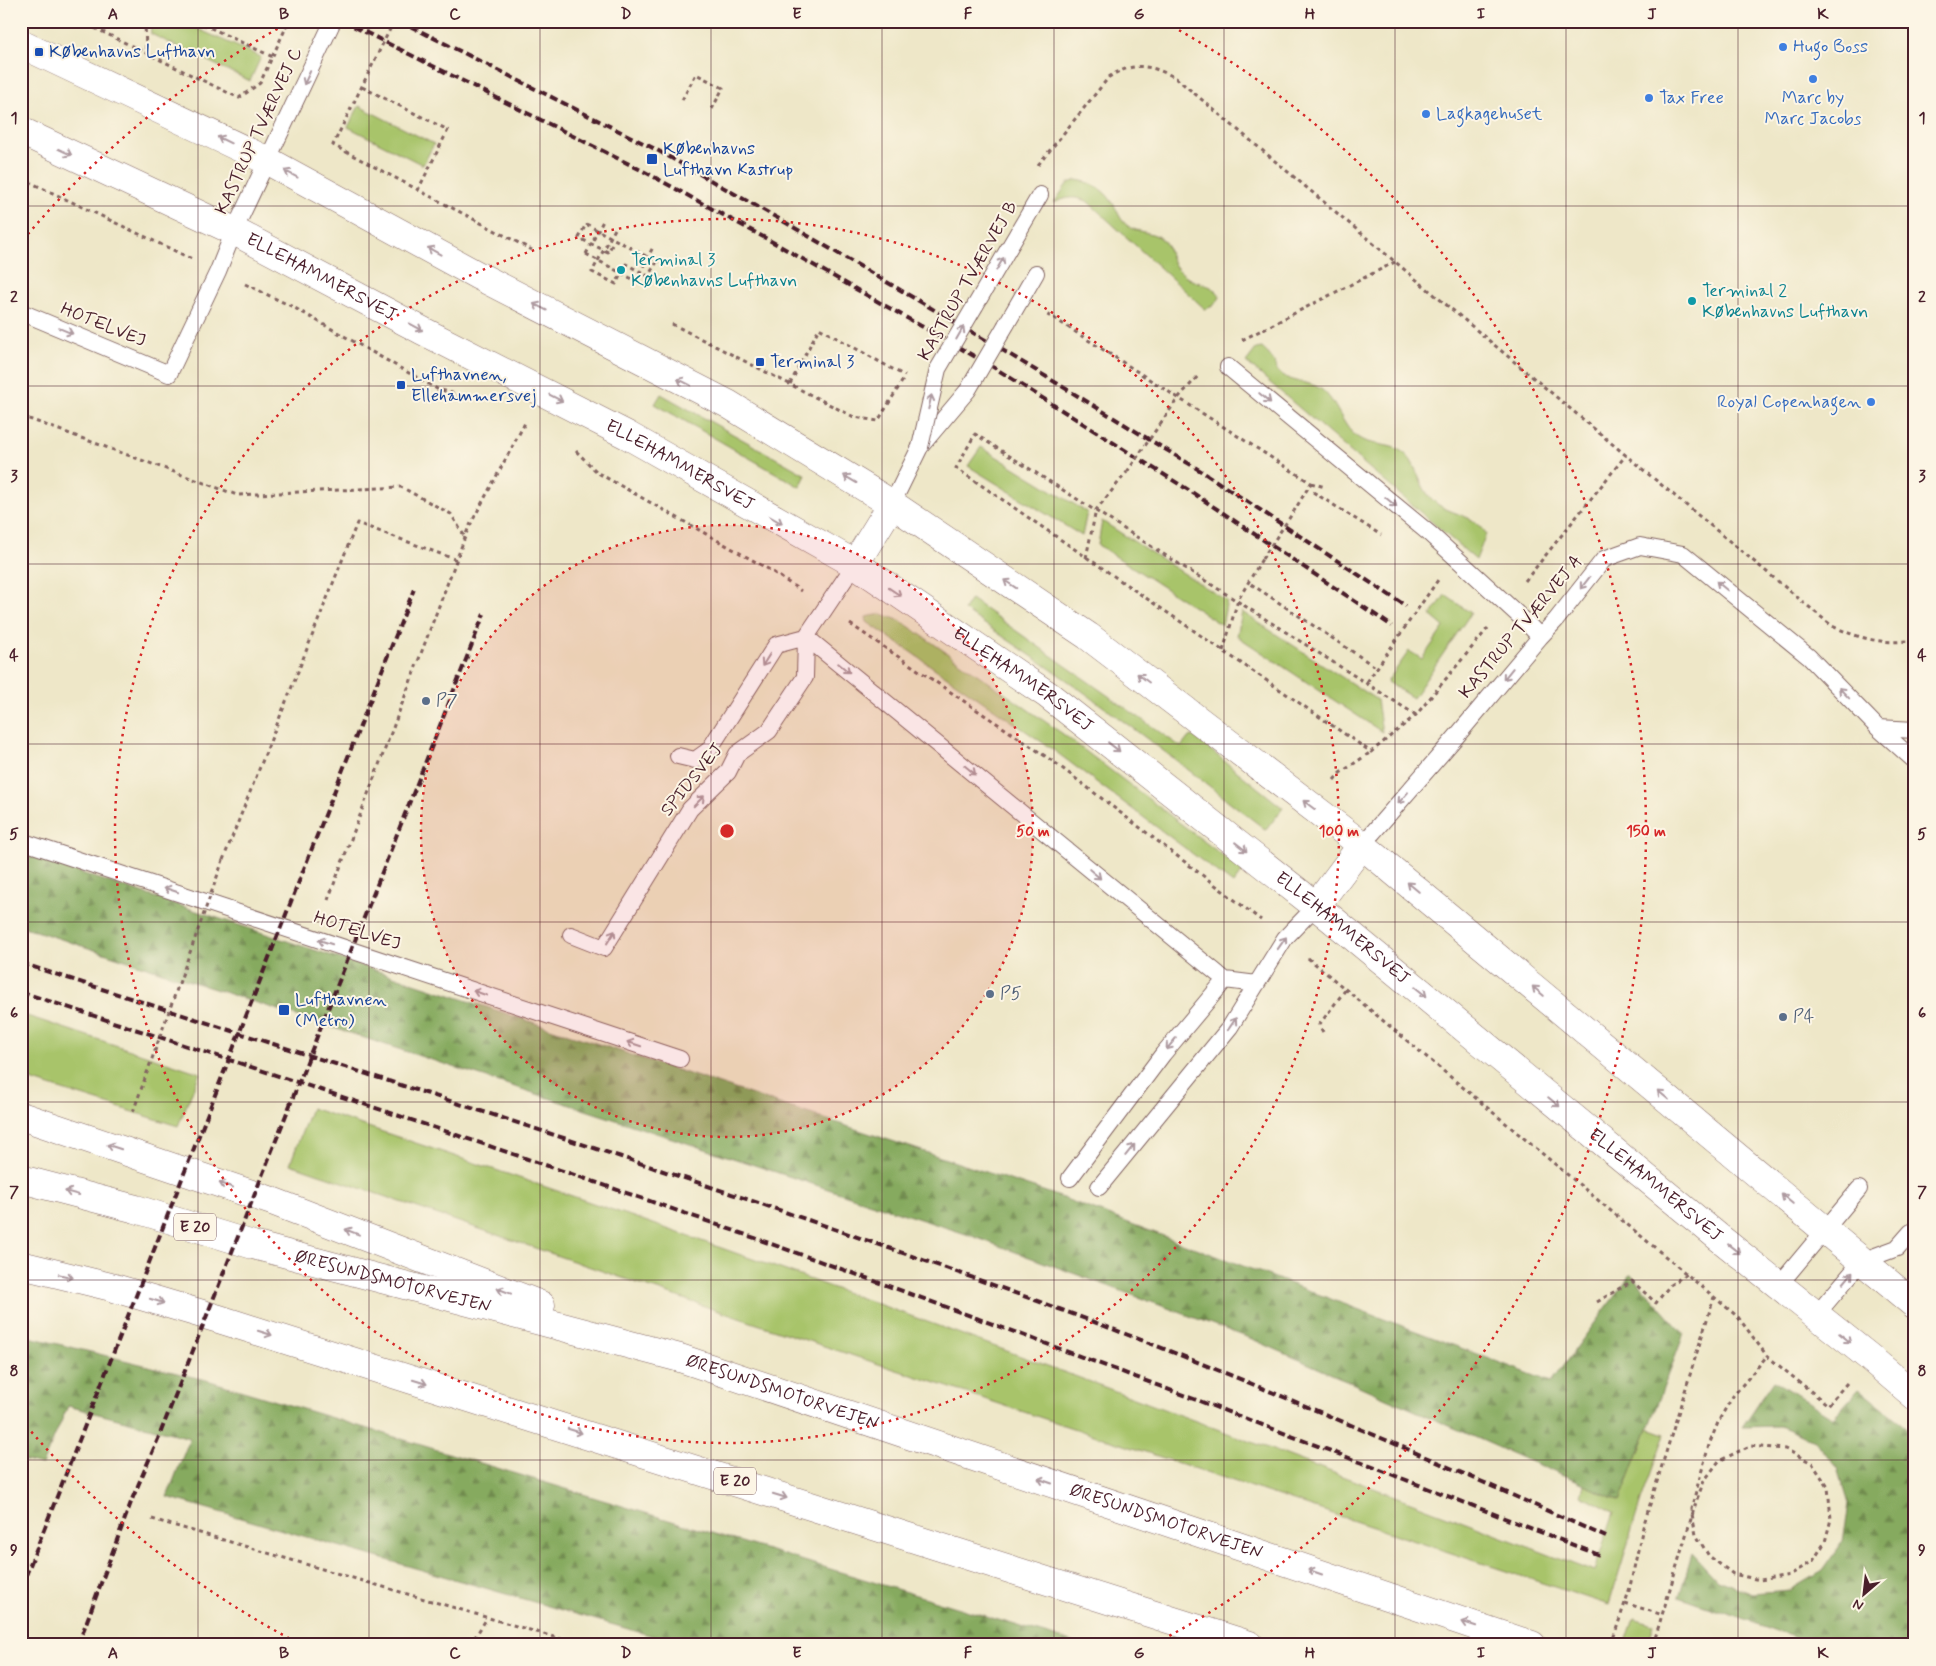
<svg xmlns="http://www.w3.org/2000/svg" width="1936" height="1666" viewBox="0 0 1936 1666" font-family="Mynerve,sans-serif">
  <defs>
    <pattern id="forest-firs" width="22" height="20" patternUnits="userSpaceOnUse" patternTransform="scale(1.25)"><rect width="22" height="20" fill="#86aa5e"/><path d="M5 1l3.5 6h-7zM16 11l3.5 6h-7z" fill="#708a4e"/></pattern>
  </defs>
  <rect width="100%" height="100%" fill="#fcf5e5"/>
  <filter id="ink" filterUnits="userSpaceOnUse"><feTurbulence type="fractalNoise" baseFrequency=".02" numOctaves="2"/><feDisplacementMap in="SourceGraphic" scale="10" xChannelSelector="R" yChannelSelector="G"/><feConvolveMatrix kernelMatrix="1 2 1 2 8 2 1 2 1" color-interpolation-filters="sRGB"/></filter>
  <filter id="wash" filterUnits="userSpaceOnUse"><feTurbulence type="fractalNoise" baseFrequency=".0096" numOctaves="4" result="noise"/><feDisplacementMap in="SourceGraphic" scale="20" xChannelSelector="R" yChannelSelector="G"/><feGaussianBlur stdDeviation="1.12" result="paint"/><feColorMatrix in="noise" values="0 0 0 0 0 0 0 0 0 0 0 0 0 0 0 0 0 1.4 0 .05"/><feComposite in="paint" operator="in"/></filter>
  <g filter="url(#wash)">
    <rect width="100%" height="100%" fill="#eee7c8"/>
    <path fill="#a8c46a" stroke="#79724a" d="M150,21h30l81,36 -11,24 -99,-47z
      M359,106l75,38 -11,21 -75,-38z
      M1076,180c17,2 31,11 39,27 4,8 7,16 16,21 10,5 24,4 32,12 7,7 6,20 14,28 4,4 9,9 15,12 10,5 24,5 28,17 -4,7 -7,10 -15,12l-118,-108c-13,-5 -20,-4 -33,2l13,-19z
      M1262,348c3,3 8,7 10,11 4,7 3,11 10,16 11,8 27,6 39,14 16,12 20,36 36,48 14,10 33,5 47,16 15,12 13,34 32,50 15,12 41,12 50,31l-10,26 -230,-198 10,-13z
      M661,394l145,81 -6,12 -145,-83z
      M981,447l106,65 -5,24 -114,-70z
      M1102,521l125,80 -5,24 -124,-80z
      M1445,595l26,18 -58,85 -26,-16 22,-31 13,8 22,-32 -13,-11z
      M971,599l210,148 8,-10 4,-1 90,72 -17,22 -93,-72 -99,-73 -110,-75z
      M1242,612l135,88 5,32 -145,-96z
      M882,614l19,7 162,113 180,137 -10,13 -181,-135 -185,-127 -1,-5z
      M21,1014l179,59 -22,53 -157,-49z
      M311,1108c111,37 221,74 331,112 320,112 636,231 952,352l20,-60 -33,-17 3,-10 36,16 28,-73 17,6 -24,66 -32,105 -867,-286 -452,-155z
      M1634,1618l19,6 -7,21h-21z"/>
    <path fill="url(#forest-firs)" stroke="#686444" d="M21,853l1031,341 499,188 80,-108 53,60 -64,167 -368,-162 -280,-103 -951,-310z
      M21,1335l189,46 871,264h-397l-517,-148 23,-59 -122,-32 -26,59 -21,-5z
      M1774,1380l59,38 26,-29 56,45v211h-99l-137,-48 13,-44 25,27 35,13 38,-3 32,-19 21,-30 6,-37 -11,-36 -24,-28 -35,-14 -37,1z"/>
  </g>
  <g filter="url(#ink)">
    <g fill="none" stroke-linecap="round" stroke-linejoin="round">
      <g stroke="#836562" stroke-width="18">
        <path id="service" d="M975,306l65,-111
          M21,312l148,62 49,-103 16,-40 99,-210
          M1006,325l30,-52
          M1228,367l202,167 95,87 15,16
          M892,504l28,-57 48,-57 7,-12
          M806,637l412,337 7,6 32,4
          M1878,728l37,2
          M678,756l17,4 14,-10 67,-105 30,-8
          M21,841l659,218
          M1362,845l93,-107 85,-101 16,-17 48,-61 36,-13 43,8 126,103 69,71 37,33
          M571,935l33,13 86,-139 38,-37 9,-18 32,-23 36,-54 1,-40 49,-73
          M1070,1178l93,-124 62,-74
          M1099,1187l131,-160 55,-89 31,-32
          M1779,1285l80,-96
          M1816,1315l46,-54 35,-13 14,-16"/>
      </g>
      <g stroke="#836562" stroke-width="29">
        <g id="tertiary">
          <path d="M21,44l247,117 209,114 251,129 164,100 196,132 274,209 553,460"/>
          <path id="s1" d="M21,131l213,100 189,100 204,104 228,129 193,131 268,211 401,330 152,121 46,39"/>
          <path d="M855,564l37,-60"/>
          <path d="M1316,906l46,-61"/>
        </g>
      </g>
      <g stroke="#836562" stroke-width="29">
        <g id="motorway">
          <path d="M21,1116l251,85 269,104"/>
          <path id="s2" d="M21,1179l115,30 117,36 427,113 852,287"/>
          <path d="M21,1265l90,22 108,32 1031,326"/>
        </g>
      </g>
      <path stroke="#836562" stroke-width="3" stroke-dasharray="4 4" stroke-linecap="butt" d="M80,21l159,77 21,-15 29,-62
        M145,21l1,32
        M196,21l77,36
        M394,21l-61,124 199,105
        M362,87l86,43 -30,60
        M682,100l14,-26 27,14 -11,21
        M1038,165l71,-88c25,-16 42,-12 67,1l459,385 197,163c29,13 51,19 83,14
        M21,178l171,81
        M21,190l4,-10
        M612,245l-4,7 -29,-14 7,-14 71,38 -9,14 -22,-12 -10,20 -24,-12 24,-45
        M586,254l17,-33
        M636,281l17,-34
        M245,284l48,23 144,82 34,9
        M1048,317l1,-2 262,168 -17,28
        M672,324l182,93 24,4 25,-41
        M1242,340l153,-78
        M790,384l29,-56 86,48
        M21,416l216,79 164,-8 50,27 14,23
        M1160,424l19,-27 20,-22
        M576,451l22,22 172,97 31,21
        M1311,483l14,4
        M1313,492l68,43
        M1086,558l10,-48 31,-38
        M1525,581l101,-126
        M1251,584l126,84
        M850,624l204,138 207,158
        M1223,651l15,-51 24,-41
        M1367,682l71,-102
        M1416,715l-441,-281 -19,34 415,284 45,-37 72,-87
        M1334,780l6,-7 31,-21
        M223,860l134,-337 100,37
        M328,900l140,-371 57,-106
        M1308,958l430,359 29,39 61,49 19,-22
        M1323,1032l-4,-7 27,-36
        M1597,1302l35,-21 24,22 14,-18 17,-11
        M21,1479h3
        M1697,1499l7,-18 15,-20 31,-15 35,3 27,14 16,24 3,32 -6,23 -12,19 -23,14 -30,5 -27,-6 -24,-18 -13,-21 -5,-26 18,-64 10,-25 14,-24 34,-40
        M152,1519l429,126
        M1625,1603l38,12
        M470,1645l17,-27
        M1611,1645l18,-54 14,-64 71,-230"/>
      <use href="#service" stroke="#fff" stroke-width="16"/>
      <use href="#tertiary" stroke="#fff" stroke-width="28"/>
      <use href="#motorway" stroke="#fff" stroke-width="28"/>
      <path stroke="#4a1f2b" stroke-width="4" stroke-dasharray="8 4" stroke-linecap="butt" d="M343,21l302,151 133,73 212,120 200,126 202,135
        M400,21l257,129 131,74 211,124 202,123 205,135
        M21,963c347,112 695,220 1038,346 185,68 367,147 547,228
        M21,992c190,62 379,123 568,188 339,117 676,244 1010,375
        M21,1588l393,-999
        M78,1645l55,-148 25,-58 326,-825"/>
      <g stroke="#836562" stroke-width="18" stroke-linecap="butt">
        <path id="service-bridge" d="M975,378l31,-53
          M920,447l18,-78 37,-63"/>
      </g>
      <path stroke="#836562" stroke-width="3" stroke-dasharray="4 4" stroke-linecap="butt" d="M586,254l50,27
        M1127,472l33,-48
        M1262,559l32,-48
        M133,1112l90,-252
        M1653,1645l44,-146"/>
      <use href="#service-bridge" stroke="#fff" stroke-width="16"/>
    </g>
    <defs><path id="oneway-shaft" d="M-6 0H5M1.5-3L5.5 0L1.5 3" fill="none" stroke-width="1.6" stroke-linecap="round" stroke-linejoin="round" transform="scale(1.25)"/></defs>
    <g stroke="#ae9aa0">
      <use href="#oneway-shaft" transform="translate(307 78) rotate(115)"/>
      <use href="#oneway-shaft" transform="translate(224 140) rotate(-154)"/>
      <use href="#oneway-shaft" transform="translate(65 152) rotate(25)"/>
      <use href="#oneway-shaft" transform="translate(291 174) rotate(-152)"/>
      <use href="#oneway-shaft" transform="translate(434 251) rotate(-151)"/>
      <use href="#oneway-shaft" transform="translate(1000 264) rotate(-60)"/>
      <use href="#oneway-shaft" transform="translate(540 307) rotate(-153)"/>
      <use href="#oneway-shaft" transform="translate(416 327) rotate(28)"/>
      <use href="#oneway-shaft" transform="translate(66 331) rotate(22)"/>
      <use href="#oneway-shaft" transform="translate(960 333) rotate(-60)"/>
      <use href="#oneway-shaft" transform="translate(684 382) rotate(-153)"/>
      <use href="#oneway-shaft" transform="translate(556 398) rotate(27)"/>
      <use href="#oneway-shaft" transform="translate(1265 398) rotate(40)"/>
      <use href="#oneway-shaft" transform="translate(930 402) rotate(-77)"/>
      <use href="#oneway-shaft" transform="translate(850 479) rotate(-149)"/>
      <use href="#oneway-shaft" transform="translate(1391 502) rotate(40)"/>
      <use href="#oneway-shaft" transform="translate(776 520) rotate(30)"/>
      <use href="#oneway-shaft" transform="translate(1585 583) rotate(128)"/>
      <use href="#oneway-shaft" transform="translate(1010 584) rotate(-146)"/>
      <use href="#oneway-shaft" transform="translate(1722 586) rotate(-141)"/>
      <use href="#oneway-shaft" transform="translate(895 592) rotate(34)"/>
      <use href="#oneway-shaft" transform="translate(766 660) rotate(122)"/>
      <use href="#oneway-shaft" transform="translate(844 668) rotate(39)"/>
      <use href="#oneway-shaft" transform="translate(1508 674) rotate(129)"/>
      <use href="#oneway-shaft" transform="translate(1143 678) rotate(-143)"/>
      <use href="#oneway-shaft" transform="translate(1844 693) rotate(-134)"/>
      <use href="#oneway-shaft" transform="translate(1114 747) rotate(38)"/>
      <use href="#oneway-shaft" transform="translate(970 770) rotate(40)"/>
      <use href="#oneway-shaft" transform="translate(1403 798) rotate(131)"/>
      <use href="#oneway-shaft" transform="translate(699 801) rotate(-45)"/>
      <use href="#oneway-shaft" transform="translate(1309 805) rotate(-143)"/>
      <use href="#oneway-shaft" transform="translate(1241 847) rotate(38)"/>
      <use href="#oneway-shaft" transform="translate(1095 874) rotate(40)"/>
      <use href="#oneway-shaft" transform="translate(1413 887) rotate(-140)"/>
      <use href="#oneway-shaft" transform="translate(171 890) rotate(-162)"/>
      <use href="#oneway-shaft" transform="translate(611 937) rotate(-58)"/>
      <use href="#oneway-shaft" transform="translate(325 942) rotate(-162)"/>
      <use href="#oneway-shaft" transform="translate(1282 943) rotate(-55)"/>
      <use href="#oneway-shaft" transform="translate(1538 991) rotate(-140)"/>
      <use href="#oneway-shaft" transform="translate(1421 992) rotate(39)"/>
      <use href="#oneway-shaft" transform="translate(480 993) rotate(-161)"/>
      <use href="#oneway-shaft" transform="translate(1232 1024) rotate(-56)"/>
      <use href="#oneway-shaft" transform="translate(634 1044) rotate(-162)"/>
      <use href="#oneway-shaft" transform="translate(1171 1044) rotate(130)"/>
      <use href="#oneway-shaft" transform="translate(1663 1095) rotate(-140)"/>
      <use href="#oneway-shaft" transform="translate(1554 1102) rotate(39)"/>
      <use href="#oneway-shaft" transform="translate(114 1147) rotate(-162)"/>
      <use href="#oneway-shaft" transform="translate(1130 1150) rotate(-51)"/>
      <use href="#oneway-shaft" transform="translate(226 1185) rotate(-161)"/>
      <use href="#oneway-shaft" transform="translate(72 1193) rotate(-165)"/>
      <use href="#oneway-shaft" transform="translate(1787 1199) rotate(-140)"/>
      <use href="#oneway-shaft" transform="translate(352 1232) rotate(-159)"/>
      <use href="#oneway-shaft" transform="translate(1734 1249) rotate(38)"/>
      <use href="#oneway-shaft" transform="translate(66 1276) rotate(14)"/>
      <use href="#oneway-shaft" transform="translate(1848 1278) rotate(-50)"/>
      <use href="#oneway-shaft" transform="translate(504 1291) rotate(-159)"/>
      <use href="#oneway-shaft" transform="translate(157 1301) rotate(17)"/>
      <use href="#oneway-shaft" transform="translate(265 1333) rotate(17)"/>
      <use href="#oneway-shaft" transform="translate(1845 1338) rotate(39)"/>
      <use href="#oneway-shaft" transform="translate(420 1382) rotate(17)"/>
      <use href="#oneway-shaft" transform="translate(575 1431) rotate(17)"/>
      <use href="#oneway-shaft" transform="translate(1045 1481) rotate(-161)"/>
      <use href="#oneway-shaft" transform="translate(780 1496) rotate(17)"/>
      <use href="#oneway-shaft" transform="translate(1315 1572) rotate(-161)"/>
      <use href="#oneway-shaft" transform="translate(1469 1624) rotate(-162)"/>
    </g>
  </g>
  <path fill="none" stroke="#4a1f2b" stroke-width="1" stroke-opacity="0.55" d="M198,21v1624M369,21v1624M540,21v1624M711,21v1624M882,21v1624M1054,21v1624M1224,21v1624M1395,21v1624M1566,21v1624M1738,21v1624M21,206h1894M21,386h1894M21,564h1894M21,744h1894M21,922h1894M21,1102h1894M21,1280h1894M21,1460h1894"/>
  <circle cx="727" cy="831" r="306" fill="#d62828" fill-opacity=".12"/>
  <g fill="none" stroke="#d62828" stroke-width="2.5" stroke-dasharray="2.5 5">
    <circle cx="727" cy="831" r="306"/>
    <circle cx="727" cy="831" r="612"/>
    <path d="M296 1642A919 919 0 0 1 23 1422M23 240A919 919 0 0 1 288 23M1166 23A919 919 0 0 1 1158 1642"/>
  </g>
  <g fill="#3f7fe0" stroke="#fcf5e5" stroke-width="2">
    <circle cx="1783" cy="47" r="5"/>
    <circle cx="1813" cy="79" r="5"/>
    <circle cx="1649" cy="98" r="5"/>
    <circle cx="1426" cy="114" r="5"/>
    <circle cx="1871" cy="402" r="5"/>
  </g>
  <g fill="#1a4fb4" stroke="#fcf5e5" stroke-width="2">
    <rect x="34" y="47" width="10" height="10" rx="2.5"/>
    <rect x="646" y="153" width="12" height="12" rx="2.5"/>
    <rect x="755" y="357" width="10" height="10" rx="2.5"/>
    <rect x="396" y="380" width="10" height="10" rx="2.5"/>
    <rect x="278" y="1004" width="12" height="12" rx="2.5"/>
  </g>
  <g fill="#0f9aa8" stroke="#fcf5e5" stroke-width="2">
    <circle cx="621" cy="270" r="5"/>
    <circle cx="1692" cy="301" r="5"/>
  </g>
  <g fill="#5c6f8a" stroke="#fcf5e5" stroke-width="2">
    <circle cx="426" cy="701" r="5"/>
    <circle cx="990" cy="994" r="5"/>
    <circle cx="1783" cy="1017" r="5"/>
  </g>
  <g text-anchor="middle" dominant-baseline="central" stroke-width="4" stroke-linejoin="round" paint-order="stroke">
    <g fill="#fcf5e5" stroke="#7f5f63" stroke-width="1">
      <rect x="174" y="1213.5" width="42" height="27" rx="4"/>
      <rect x="714" y="1467.5" width="42" height="27" rx="4"/>
    </g>
    <g font-size="16" font-weight="bold" fill="#4a1f2b">
      <text x="195" y="1227">E 20</text>
      <text x="735" y="1481">E 20</text>
    </g>
    <g font-size="18" fill="#366cbe" stroke="#fcf5e5" text-anchor="start">
      <text x="1793" y="47">Hugo Boss</text>
      <text x="1659" y="98">Tax Free</text>
      <text x="1813" y="98" text-anchor="middle">Marc by<tspan x="1813" dy="21">Marc Jacobs</tspan></text>
      <text x="1436" y="114">Lagkagehuset</text>
      <text x="1861" y="402" text-anchor="end">Royal Copenhagen</text>
    </g>
    <g font-size="18" fill="#164399" stroke="#fcf5e5" text-anchor="start">
      <text x="49" y="52">Københavns Lufthavn</text>
      <text x="663" y="149">Københavns<tspan x="663" dy="21">Lufthavn Kastrup</tspan></text>
      <text x="770" y="362">Terminal 3</text>
      <text x="411" y="375">Lufthavnen,<tspan x="411" dy="21">Ellehammersvej</tspan></text>
      <text x="295" y="1000">Lufthavnen<tspan x="295" dy="21">(Metro)</tspan></text>
    </g>
    <g font-size="18" fill="#4a1f2b" stroke="#fcf5e5">
      <text transform="translate(259 131) rotate(-65)">KASTRUP TVÆRVEJ C</text>
      <text stroke="none"><textPath href="#s1" startOffset="334">ELLEHAMMERSVEJ</textPath></text>
      <text transform="translate(968 281) rotate(-60)">KASTRUP TVÆRVEJ B</text>
      <text transform="translate(103 325) rotate(22)">HOTELVEJ</text>
      <text stroke="none"><textPath href="#s1" startOffset="739">ELLEHAMMERSVEJ</textPath></text>
      <text transform="translate(1521 627) rotate(-50)">KASTRUP TVÆRVEJ A</text>
      <text stroke="none"><textPath href="#s1" startOffset="1144">ELLEHAMMERSVEJ</textPath></text>
      <text transform="translate(692 780) rotate(-51)">SPIDSVEJ</text>
      <text stroke="none"><textPath href="#s1" startOffset="1549">ELLEHAMMERSVEJ</textPath></text>
      <text transform="translate(357 931) rotate(18)">HOTELVEJ</text>
      <text stroke="none"><textPath href="#s1" startOffset="1954">ELLEHAMMERSVEJ</textPath></text>
      <text stroke="none"><textPath href="#s2" startOffset="386">ØRESUNDSMOTORVEJEN</textPath></text>
      <text stroke="none"><textPath href="#s2" startOffset="791">ØRESUNDSMOTORVEJEN</textPath></text>
      <text stroke="none"><textPath href="#s2" startOffset="1196">ØRESUNDSMOTORVEJEN</textPath></text>
    </g>
    <g font-size="18" fill="#0d838f" stroke="#fcf5e5" text-anchor="start">
      <text x="631" y="260">Terminal 3<tspan x="631" dy="21">Københavns Lufthavn</tspan></text>
      <text x="1702" y="291">Terminal 2<tspan x="1702" dy="21">Københavns Lufthavn</tspan></text>
    </g>
    <g font-size="18" fill="#4e5e75" stroke="#fcf5e5" text-anchor="start">
      <text x="436" y="701">P7</text>
      <text x="1000" y="994">P5</text>
      <text x="1793" y="1017">P4</text>
    </g>
  </g>
  <circle cx="727" cy="831" r="8" fill="#d62828" stroke="#fcf5e5" stroke-width="2.5"/>
  <g font-size="15" text-anchor="middle" font-weight="bold" fill="#d62828" stroke="#fcf5e5" stroke-width="4" stroke-linejoin="round" paint-order="stroke">
    <text x="1033" y="836">50 m</text>
    <text x="1339" y="836">100 m</text>
    <text x="1646" y="836">150 m</text>
  </g>
  <rect width="1936" height="1666" fill="none" stroke="#fcf5e5" stroke-width="55"/>
  <g transform="translate(1864 1594) rotate(208)" stroke="#fcf5e5" stroke-width="4" paint-order="stroke">
  <path d="M0-4L9 19L0 12L-9 19Z" fill="#4a1f2b"/>
  <text y="-8" font-size="14" font-weight="bold" text-anchor="middle" fill="#4a1f2b">N</text>
  </g>
  <rect x="28" y="28" width="1880" height="1610" fill="none" stroke="#4a1f2b" stroke-width="2"/>
  <g font-size="16" text-anchor="middle" font-weight="bold" fill="#4a1f2b">
    <text x="113" y="19">A</text>
    <text x="284" y="19">B</text>
    <text x="455" y="19">C</text>
    <text x="626" y="19">D</text>
    <text x="797" y="19">E</text>
    <text x="968" y="19">F</text>
    <text x="1139" y="19">G</text>
    <text x="1310" y="19">H</text>
    <text x="1481" y="19">I</text>
    <text x="1652" y="19">J</text>
    <text x="1823" y="19">K</text>
    <text x="14" y="123">1</text>
    <text x="1922" y="123">1</text>
    <text x="14" y="302">2</text>
    <text x="1922" y="302">2</text>
    <text x="14" y="481">3</text>
    <text x="1922" y="481">3</text>
    <text x="14" y="660">4</text>
    <text x="1922" y="660">4</text>
    <text x="14" y="839">5</text>
    <text x="1922" y="839">5</text>
    <text x="14" y="1018">6</text>
    <text x="1922" y="1018">6</text>
    <text x="14" y="1197">7</text>
    <text x="1922" y="1197">7</text>
    <text x="14" y="1376">8</text>
    <text x="1922" y="1376">8</text>
    <text x="14" y="1555">9</text>
    <text x="1922" y="1555">9</text>
    <text x="113" y="1658">A</text>
    <text x="284" y="1658">B</text>
    <text x="455" y="1658">C</text>
    <text x="626" y="1658">D</text>
    <text x="797" y="1658">E</text>
    <text x="968" y="1658">F</text>
    <text x="1139" y="1658">G</text>
    <text x="1310" y="1658">H</text>
    <text x="1481" y="1658">I</text>
    <text x="1652" y="1658">J</text>
    <text x="1823" y="1658">K</text>
  </g>
</svg>
